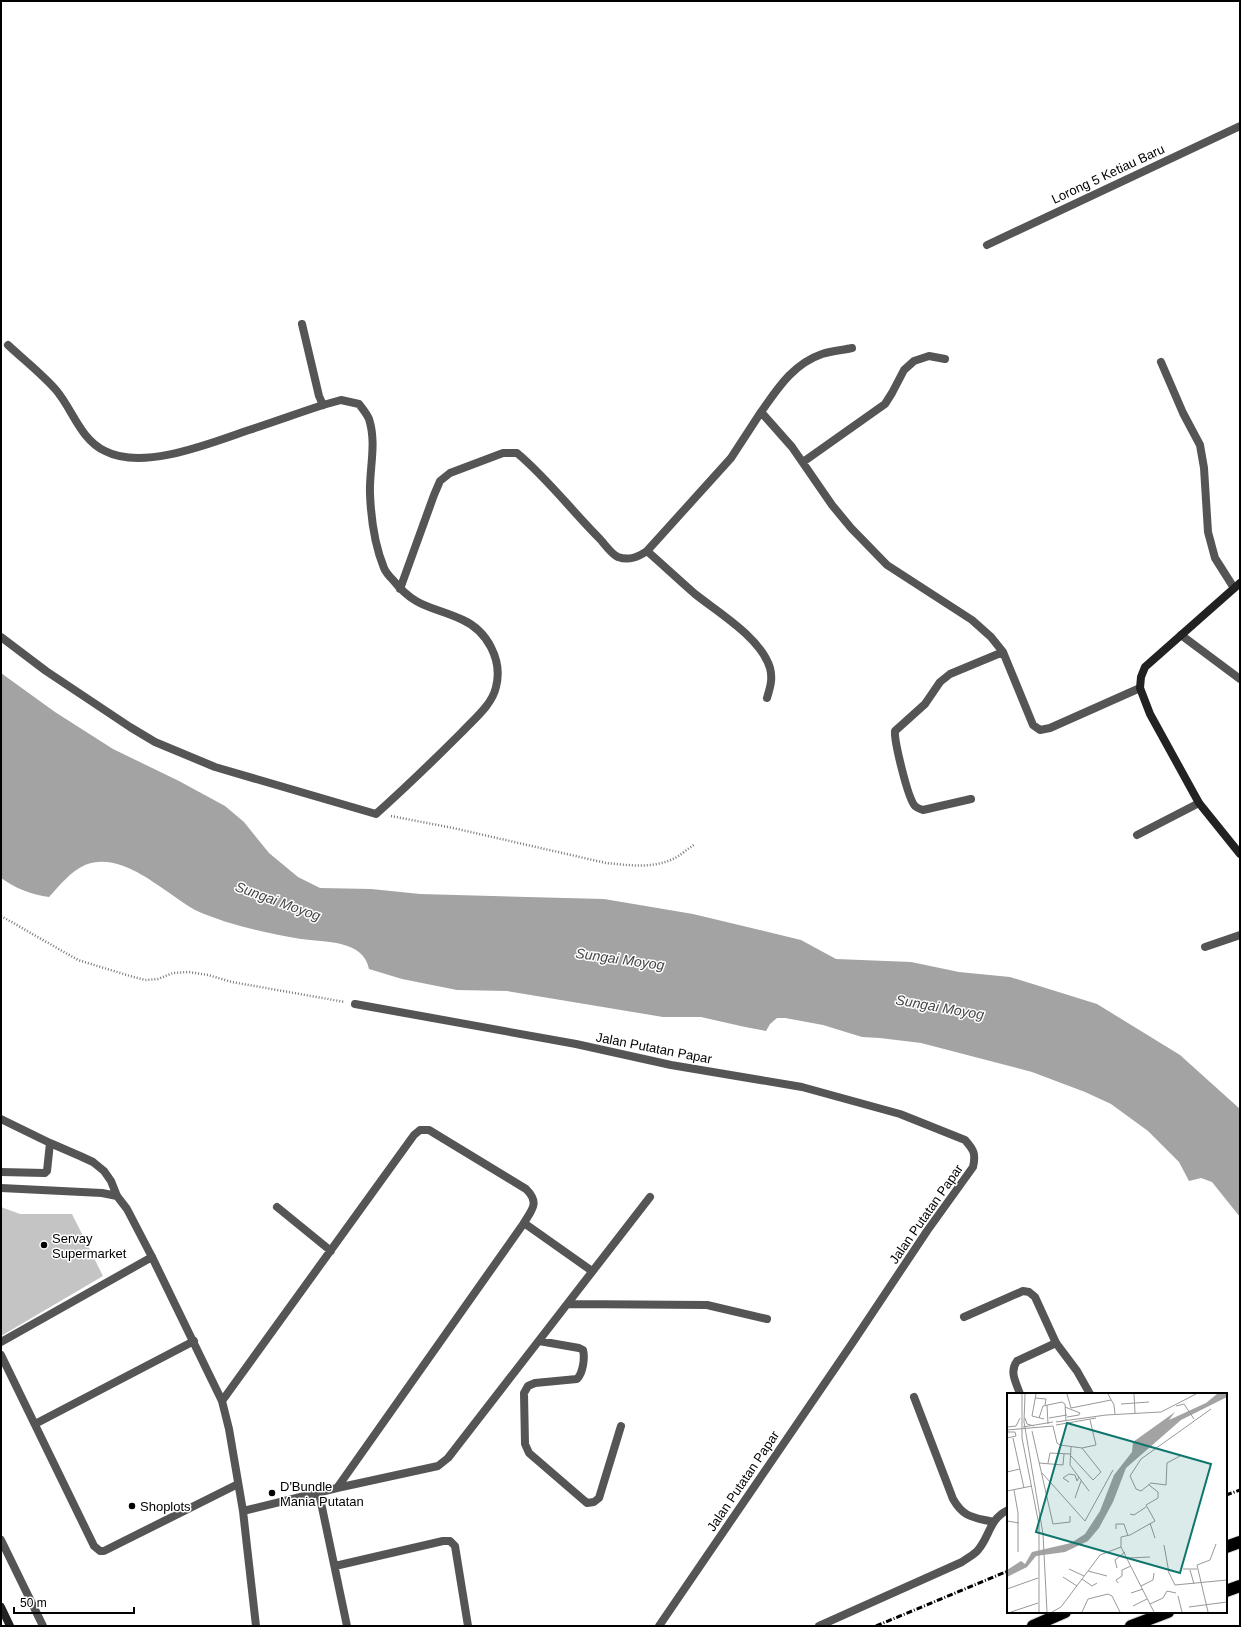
<svg xmlns="http://www.w3.org/2000/svg" width="1241" height="1627" viewBox="0 0 1241 1627" font-family="Helvetica,sans-serif">
  <rect width="100%" height="100%" fill="#fff"/>
  <path fill="#a3a3a3" d="M1,673l54,39 58,37 66,32 46,25 19,16 25,31 29,24 22,11 51,1 49,5 184,5 89,15 108,26 35,19 75,3 48,10 51,5 87,27 83,51 60,54v108l-28,-35 -11,-4 -12,3 -10,-19 -31,-31 -37,-27 -26,-12 -53,-20 -111,-29 -41,-5 -18,-1 -39,-12 -38,-7h-8l-7,6 -4,7 -21,-4 -44,-10h-38l-156,-26 -50,-1 -55,-11 -33,-10c-5,-29 -45,-27 -68,-30 -35,-6 -73,-14 -106,-29 -9,-5 -18,-12 -27,-18 -23,-16 -54,-39 -83,-27 -14,6 -26,21 -36,32 -17,-2 -34,-9 -48,-19z"/>
  <path fill="#c4c4c4" d="M1,1207l19,7h52l31,62 -102,60z"/>
  <g fill="none" stroke-linecap="round" stroke-linejoin="round">
    <g stroke="#dbdbdb" stroke-width="14">
      <path id="highway" d="M1226,1547l14,-5
        M1226,1591l14,-5
        M1033,1626l32,-14
        M1131,1626l37,-14"/>
    </g>
    <path stroke="#777" stroke-width="2.5" stroke-dasharray="1 2" stroke-linecap="butt" d="M391,816l62,12 153,35c22,2 46,6 67,-4 7,-3 14,-10 21,-14
      M1,916l77,44 52,16 15,4 13,-1 15,-6 16,-1 19,3 24,7 113,20"/>
    <path stroke="#555" stroke-width="8" d="M302,324l17,72 4,9
      M1,1119l49,24 -3,28 -2,2 -44,-1
      M50,1143l30,13 13,6 11,9 7,10 6,15 10,13 25,48
      M1,1188l101,5 15,3
      M524,1223l68,48
      M1,1355l93,191 6,5h4l134,-67
      M1020,1394c-4,-12 -11,-22 -3,-33l39,-18
      M914,1397l39,102c11,19 20,18 40,23
      M35,1424l159,-83
      M1,1540l42,86"/>
    <path stroke="#555" stroke-width="8" d="M987,245l253,-119
      M1161,362l22,51 17,32 4,23 4,64 7,26 19,30
      M761,412c17,-24 32,-48 61,-58 10,-3 21,-4 30,-6
      M803,462l82,-58 7,-11 12,-23 10,-9 15,-5 16,3
      M647,551c16,14 32,29 48,43 24,19 66,44 75,74 3,11 0,20 -3,30
      M400,589l34,-94 6,-14 10,-8 53,-20h14c30,25 54,57 82,85 5,5 12,16 19,19 11,4 20,0 29,-6l84,-93 30,-46 31,35 40,58 19,23 36,37 85,55 19,17 12,15 30,73 7,5 10,-2 90,-40
      M1181,635l59,44
      M1,637l45,34 84,56 25,15 60,25 161,47c30,-27 58,-54 86,-82 12,-13 30,-27 34,-45 7,-27 -9,-56 -33,-67 -30,-14 -47,-11 -70,-40 -3,-3 -7,-7 -9,-12 -9,-22 -13,-49 -14,-74 -1,-25 7,-50 -1,-75 -2,-5 -7,-11 -10,-15l-18,-4 -18,5c-25,8 -49,17 -74,25 -38,13 -106,41 -144,21 -25,-12 -32,-41 -49,-61 -14,-16 -32,-30 -48,-45
      M971,799l-48,11c-3,-1 -6,-2 -8,-4 -7,-7 -21,-65 -20,-75l30,-27 15,-22 10,-8 53,-22
      M1137,835l62,-32
      M1205,947l35,-12
      M355,1004l221,40 95,21 131,22 98,27 65,26c9,10 11,14 8,27l-46,64 -74,111 -194,284
      M277,1207l54,44
      M568,1304l139,1 60,14
      M964,1317l59,-26 6,1 6,5 21,46 21,28 13,23
      M539,1341l40,7 4,2c2,8 0,23 -6,29l-42,4 -7,3 -4,7 1,51 4,9 58,50 7,-1 5,-4 22,-72
      M1,1342l151,-85 70,144 7,28 14,82 13,115
      M222,1401l192,-266 6,-5h9l97,59c14,14 6,20 -2,34l-187,265
      M319,1493l28,133
      M243,1511l94,-23 101,-22 10,-8 202,-261
      M335,1566l108,-25h7l5,5 13,80
      M819,1626l143,-64c5,-4 12,-7 16,-12 12,-14 11,-31 30,-40"/>
    <path stroke="#222" stroke-width="8" d="M1240,583l-95,84 -4,10 -1,11 10,26 49,89 41,51
      M1,1607l9,19"/>
    <use href="#highway" stroke="#000" stroke-width="12"/>
    <path stroke="#000" stroke-width="3" stroke-dasharray="6 2 1 2" stroke-linecap="butt" d="M1226,1495l14,-5
      M876,1626l132,-55"/>
  </g>
  <g fill="#000" stroke="#fff" stroke-width="1.5">
    <circle cx="44" cy="1245" r="4"/>
    <circle cx="272" cy="1493" r="4"/>
    <circle cx="132" cy="1506" r="4"/>
  </g>
  <g text-anchor="middle" dominant-baseline="central" stroke-width="3" stroke-linejoin="round" paint-order="stroke">
    <g font-size="13" fill="#000" stroke="#fff">
      <text transform="translate(1108 174) rotate(-25)">Lorong 5 Ketiau Baru</text>
      <text transform="translate(654 1048) rotate(11)">Jalan Putatan Papar</text>
      <text transform="translate(926 1214) rotate(-55)">Jalan Putatan Papar</text>
      <text transform="translate(743 1481) rotate(-56)">Jalan Putatan Papar</text>
    </g>
    <g font-size="13" fill="#000" stroke="#fff" text-anchor="start">
      <text x="52" y="1238">Servay<tspan x="52" dy="15">Supermarket</tspan></text>
      <text x="280" y="1486">D'Bundle<tspan x="280" dy="15">Mania Putatan</tspan></text>
      <text x="140" y="1506">Shoplots</text>
    </g>
    <g font-size="14" font-style="italic" fill="#444" stroke="#fff">
      <text transform="translate(278 901) rotate(20)">Sungai Moyog</text>
      <text transform="translate(620 959) rotate(8)">Sungai Moyog</text>
      <text transform="translate(940 1007) rotate(10)">Sungai Moyog</text>
    </g>
  </g>
  <g transform="translate(1007 1393)">
    <rect width="220" height="220" fill="#fff"/>
    <path d="M210,1h10v3l-46,23 -55,48 -13,34 -14,26 -11,13 -23,11 -29,4 -9,11 -20,10v-7l14,-9 4,3 7,-12 39,-9 14,-9 15,-23 14,-36 18,-23 1,-10 42,-30 -6,8 37,-17z" fill="#a3a3a3"/>
    <path fill="none" stroke="#999" stroke-width="1" d="M15,1v44l17,87v87M18,1l-1,28 19,112 4,78M29,1l-4,22 12,3M60,1l4,14 40,-8M101,1l6,11 1,9M127,1l1,19M28,5l11,1 -1,6M114,11l28,-2M40,12l1,19M169,13l8,-2 10,15M58,14l15,6 -1,2 -12,2M18,25l2,6 7,2M32,25l4,-12 19,-4 3,2 1,17M42,25l18,-3M49,29l50,-7 55,-3 35,-18M49,32l40,-7M46,33l4,17 3,2M0,34l9,-1 4,-8M16,34l30,-5M0,37l46,-4M25,38l21,93 17,-2v-6M0,39h8l1,4 -9,2M6,45l11,50M53,52l22,3 14,-3 -6,-25M64,54l-1,18 19,26M64,63l22,24 8,-8 -19,-24M173,63l-13,7 -1,22 -15,-2 -10,8 -5,-2 -6,-13 11,-17 70,-50M32,70l24,2 1,-11M41,70l2,-10 21,1M0,79l13,-3M35,80l43,48 28,-51M62,89l-6,-4 6,-4 6,1 2,6 2,-4M7,97l4,23v39M0,98l25,-5M68,105l6,-17M123,121l4,1 12,-8M0,128l12,2M143,130l5,15M109,136v-5h8l4,12M157,152l5,28 6,12 52,-5M114,154v-10l9,-2 25,-14 -9,-16 12,-7v-6l-9,-7M121,165l22,-1M110,175l-2,-8 10,-8M62,176l15,7M176,176h14M183,177l4,14M81,178l19,5M56,184l14,9M75,186l10,7 5,-3M111,190l-2,-3 6,-4v-6l9,-4M134,193l12,-6 1,-7M0,196l31,-11M124,200l12,-4M171,203l4,16M143,211l13,-6 4,-7 9,2M126,213l14,-7M182,214l38,-5M4,219l27,-9M45,219l9,-5 39,-52 21,-8 33,65M75,219l6,-13 20,-5 4,2 8,16M201,219l-11,-47 13,-5 6,-16"/>
    <path fill="#0f766e" fill-opacity="0.15" stroke="#0f766e" stroke-width="2" d="M60,30l144,41 -31,109 -144,-41z"/>
    <rect width="220" height="220" fill="none" stroke="#000" stroke-width="2"/>
  </g>
  <rect width="1241" height="1627" fill="none" stroke="#000000" stroke-width="4"/>
  <path d="M14 1607v6h120v-6" fill="none" stroke="#000000" stroke-width="2"/>
  <text x="20" y="1607" font-size="12" fill="#000000" stroke="#ffffff" stroke-width="3" paint-order="stroke">50 m</text>
</svg>
